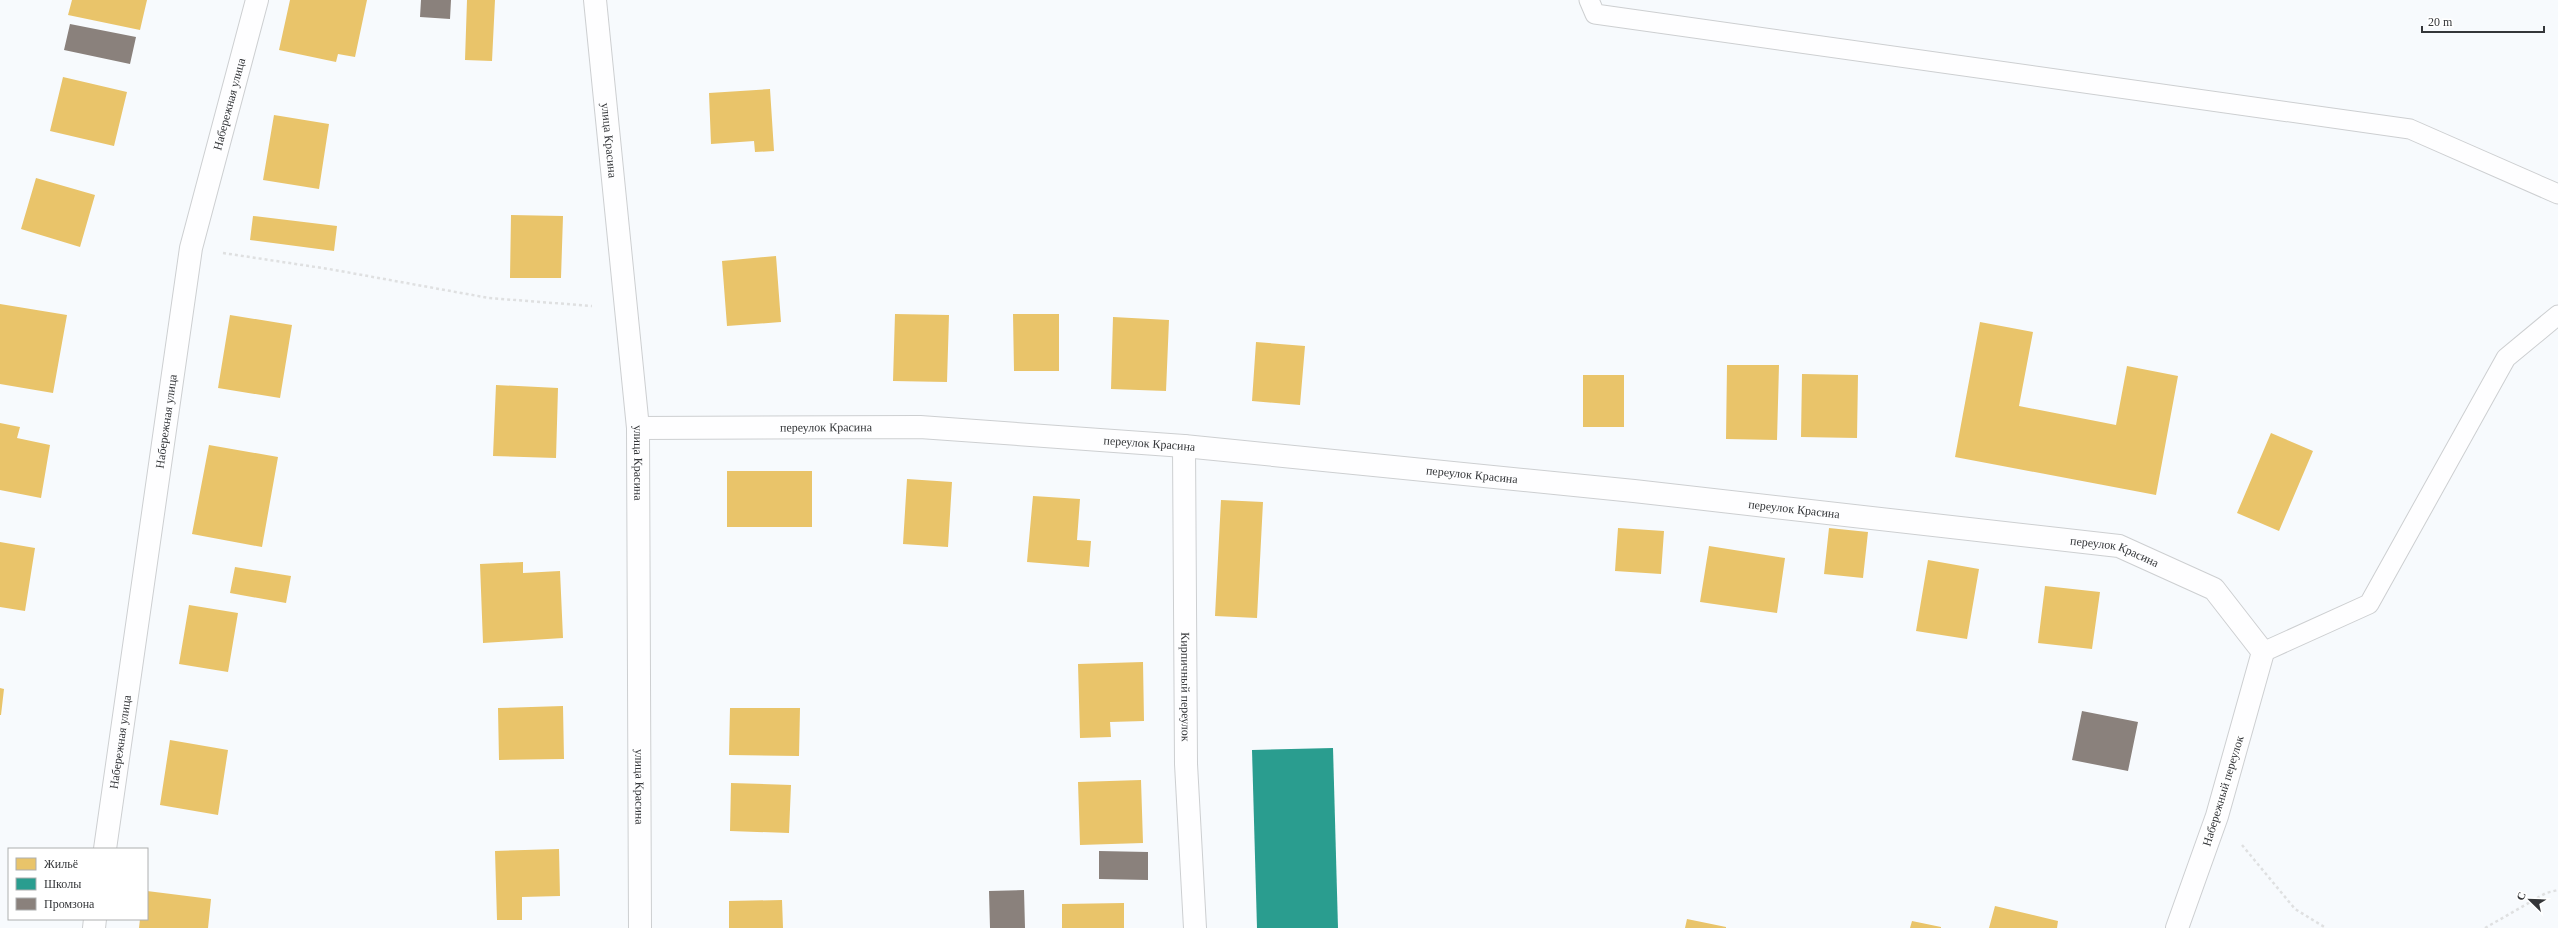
<svg xmlns="http://www.w3.org/2000/svg" width="2558" height="928" viewBox="0 0 2558 928" font-family="Georgia,serif">
  <rect width="100%" height="100%" fill="#f7fafd"/>
  <path fill="#e9c46a" d="M72,0h75l-7,30 -72,-15z
    M290,0h77l-12,57 -17,-3 -2,8 -57,-12z
    M467,0h28l-3,61 -27,-1z
    M63,77l64,15 -13,54 -64,-15z
    M770,89l4,62 -19,1 -1,-11 -43,3 -2,-51z
    M274,115l55,9 -10,65 -56,-9z
    M36,178l59,17 -15,52 -59,-18z
    M511,215l52,1 -2,62h-51z
    M253,216l84,10 -3,25 -84,-11z
    M776,256l5,66 -54,4 -5,-65z
    M0,304l67,11 -14,78 -53,-9z
    M895,314l54,1 -2,67 -54,-1z
    M1013,314h46v57h-45z
    M230,315l62,10 -12,73 -62,-10z
    M1113,317l56,3 -3,71 -55,-2z
    M1980,322l53,10 -14,74 97,19 11,-59 51,10 -22,119 -201,-38z
    M1256,342l49,4 -5,59 -48,-4z
    M1727,365h52l-2,75 -51,-1z
    M1802,374l56,1 -1,63 -56,-1z
    M1583,375h41v52h-41z
    M496,385l62,3 -2,70 -63,-2z
    M0,423l20,4 -3,11 33,7 -9,53 -41,-8z
    M2271,433l42,18 -34,80 -42,-18z
    M209,445l69,12 -16,90 -70,-13z
    M727,471h85v56h-85z
    M907,479l45,3 -4,65 -45,-3z
    M1033,496l47,3 -3,41 14,1 -2,26 -62,-5z
    M1221,500l42,2 -6,116 -42,-2z
    M1618,528l46,3 -3,43 -46,-3z
    M1829,528l39,4 -5,46 -39,-4z
    M0,542l35,6 -10,63 -25,-4z
    M1709,546l76,12 -8,55 -77,-11z
    M1928,560l51,9 -12,70 -51,-8z
    M523,562v11l37,-2 3,67 -80,5 -3,-79z
    M235,567l56,9 -5,27 -56,-10z
    M2045,586l55,6 -8,57 -54,-6z
    M189,605l49,8 -10,59 -49,-8z
    M1143,662l1,59 -34,1 1,15 -31,1 -2,-74z
    M0,688l4,1 -3,26h-1z
    M563,706l1,53 -65,1 -1,-52z
    M730,708h70l-1,48 -70,-1z
    M170,740l58,10 -10,65 -58,-10z
    M1141,780l2,63 -63,2 -2,-63z
    M731,783l60,2 -2,48 -59,-2z
    M559,849l1,47 -38,1v23h-25l-2,-69z
    M147,891l64,8 -3,29h-69l1,-9h7z
    M782,900l1,28h-54v-27z
    M1124,903v25h-62v-24z
    M1995,906l63,15 -1,7h-68z
    M1687,919l39,8v1h-41z
    M1912,921l29,6v1h-31z"/>
  <path fill="#2a9d8f" d="M1333,748l5,180h-81l-5,-178z"/>
  <path fill="#8a817c" d="M421,0h30l-1,19 -30,-2z
    M70,24l66,13 -6,27 -66,-14z
    M2082,711l56,11 -10,49 -56,-11z
    M1099,851l49,1v28l-49,-1z
    M1024,890l1,38h-35l-1,-37z"/>
  <g fill="none" stroke-linecap="round" stroke-linejoin="round">
    <g stroke="#cdcfd1" stroke-width="21">
      <path id="lane" d="M1589,0l6,14 815,115 148,65
        M2263,652l106,-48 137,-246 52,-43"/>
    </g>
    <g stroke="#cdcfd1" stroke-width="24">
      <g id="street">
        <path id="s1" d="M595,0l43,428 2,500"/>
        <path id="s2" d="M638,428l282,-1 264,19 450,45 485,55 95,43 49,63 -46,164 -40,112"/>
        <path id="s3" d="M1184,446l2,318 9,164"/>
        <path id="s4" d="M105,849l86,-601 66,-248"/>
        <path d="M94,928l1,-9"/>
      </g>
    </g>
    <path stroke="#dfe0e1" stroke-width="2.5" stroke-dasharray="3 3" stroke-linecap="butt" d="M223,253l106,16 160,29 103,8
      M2242,845l53,64 31,19
      M2485,928l61,-35 12,-3"/>
    <use href="#lane" stroke="#fefeff" stroke-width="19"/>
    <use href="#street" stroke="#fefeff" stroke-width="22"/>
  </g>
  <g text-anchor="middle" dominant-baseline="central" stroke-width="4" stroke-linejoin="round" paint-order="stroke">
    <g font-size="12" fill="#343639" stroke="#fff">
      <text stroke="none"><textPath href="#s4" startOffset="756">Набережная улица</textPath></text>
      <text stroke="none"><textPath href="#s1" startOffset="141">улица Красина</textPath></text>
      <text stroke="none"><textPath href="#s4" startOffset="432">Набережная улица</textPath></text>
      <text stroke="none"><textPath href="#s2" startOffset="188">переулок Красина</textPath></text>
      <text stroke="none"><textPath href="#s2" startOffset="512">переулок Красина</textPath></text>
      <text stroke="none"><textPath href="#s1" startOffset="465">улица Красина</textPath></text>
      <text stroke="none"><textPath href="#s2" startOffset="836">переулок Красина</textPath></text>
      <text stroke="none"><textPath href="#s2" startOffset="1160">переулок Красина</textPath></text>
      <text stroke="none"><textPath href="#s2" startOffset="1484">переулок Красина</textPath></text>
      <text stroke="none"><textPath href="#s3" startOffset="241">Кирпичный переулок</textPath></text>
      <text stroke="none"><textPath href="#s4" startOffset="108">Набережная улица</textPath></text>
      <text stroke="none"><textPath href="#s1" startOffset="789">улица Красина</textPath></text>
      <text transform="translate(2223 791) rotate(-73)">Набережный переулок</text>
    </g>
  </g>
  <rect x="8" y="848" width="140" height="72" fill="#ffffff" stroke="#aeafb0"/>
  <rect x="16" y="858" width="20" height="12" fill="#e9c46a" stroke="#aeafb0"/>
  <text x="44" y="868" font-size="12" fill="#343639">Жильё</text>
  <rect x="16" y="878" width="20" height="12" fill="#2a9d8f" stroke="#aeafb0"/>
  <text x="44" y="888" font-size="12" fill="#343639">Школы</text>
  <rect x="16" y="898" width="20" height="12" fill="#8a817c" stroke="#aeafb0"/>
  <text x="44" y="908" font-size="12" fill="#343639">Промзона</text>
  <g transform="translate(2530 900) rotate(293)" stroke="#ffffff" stroke-width="3" paint-order="stroke">
  <path d="M0-3L7 15L0 10L-7 15Z" fill="#343639"/>
  <text y="-6" font-size="11" font-weight="bold" text-anchor="middle" fill="#343639">С</text>
  </g>
  <path d="M2422 26v6h122v-6" fill="none" stroke="#343639" stroke-width="2"/>
  <text x="2428" y="26" font-size="12" fill="#343639" stroke="#ffffff" stroke-width="3" paint-order="stroke">20 m</text>
</svg>
